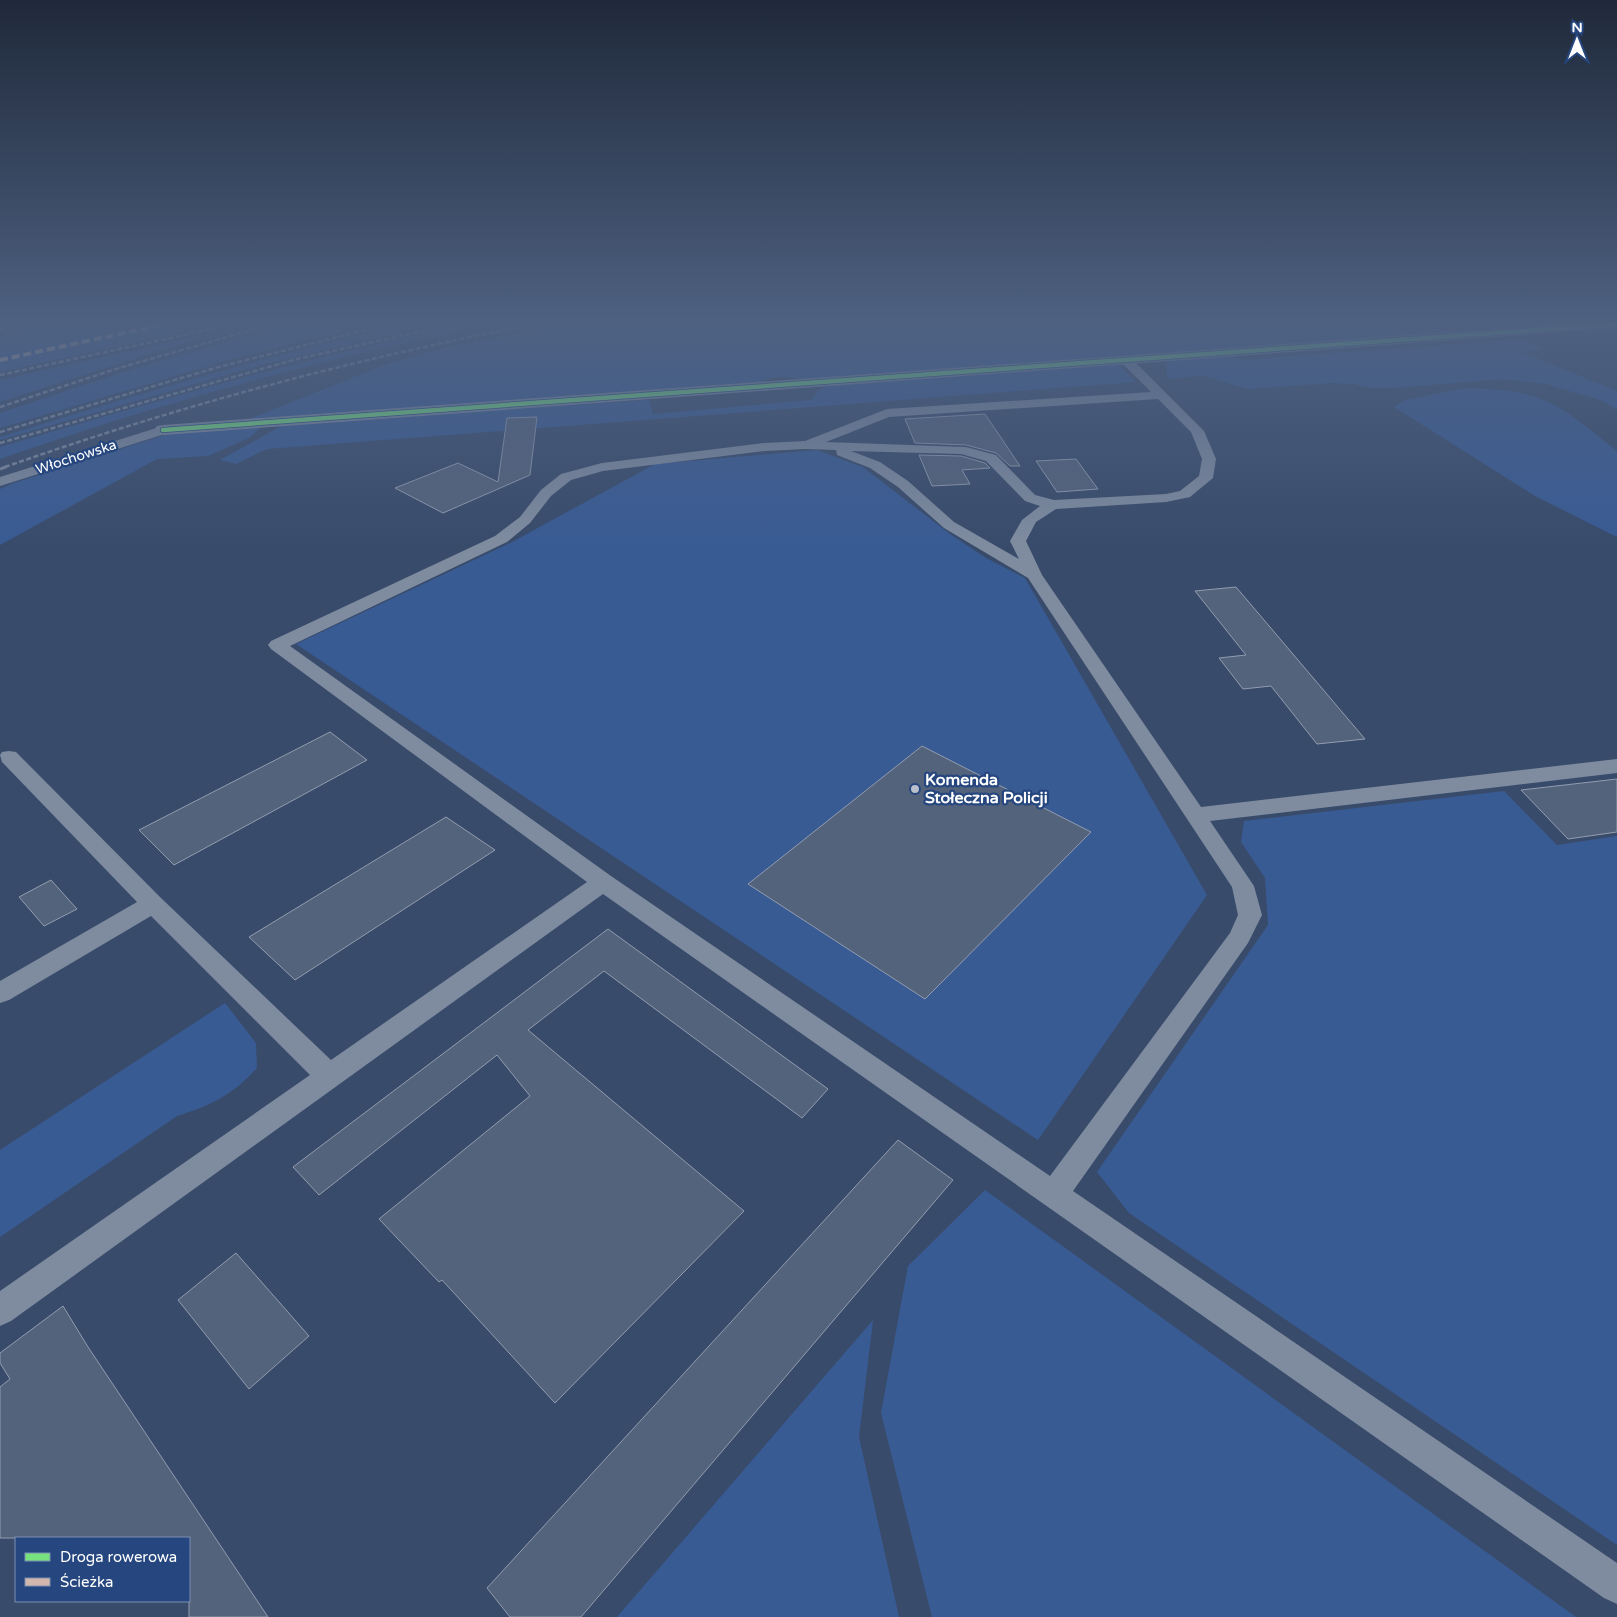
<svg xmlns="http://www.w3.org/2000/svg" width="1617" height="1617" viewBox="0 0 1617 1617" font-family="'Varela Round',sans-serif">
  <rect width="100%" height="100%" fill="#394b6a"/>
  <path fill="#395b94" d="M83,319h161l-244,53v-38z
    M306,319h88l-162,40 -232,69v-15l126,-42z
    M426,319h33l-194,45 -265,76v-3c141,-43 282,-86 426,-118z
    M491,319h31c-177,34 -352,80 -522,140v-12c163,-48 325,-95 491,-128z
    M599,319h827l23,14 -646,47c-17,-5 -28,-4 -44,2l-515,39 143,-57 65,-18z
    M1458,319h51l11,6 -4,2 -37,3z
    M260,322l-108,31 -152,49v-22z
    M1526,339l18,11 -22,2 95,39v19l-14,-9 -57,-17 -44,-5 -106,9h-27l-15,-4 -24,-1 -82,6 -45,-13 -36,3 -1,-16 4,-4 61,-4 10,5z
    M1118,364l18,18 -869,67 -31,15 -16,-4 65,-36 364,-24 4,14 158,-14 9,-11 13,-5z
    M1464,388c23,1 47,1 69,8 32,10 59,36 84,55v86l-82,-41 -141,-89 11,-7z
    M263,426l-14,12 -41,18 -51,3 -157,86v-56l14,-6 154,-49z
    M817,450l46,17 87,67 36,24 39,20 182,317 -169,245 -742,-496 216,-102 143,-78z
    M1504,791l53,54 60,-9v709l-488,-332 -32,-41 171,-247 -3,-47 -24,-36 3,-21z
    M225,1003l31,40 1,25c-23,26 -46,38 -80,48l-177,121v-87z
    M985,1190l591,427h-644l-51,-204 27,-147z
    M873,1320l-14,117 40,180h-282z"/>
  <path fill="#54637c" stroke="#929caf" d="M985,414l35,52h-10l-14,-13 -30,-8 -51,-2 -10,-24z
    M537,417l-7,58 -87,38 -48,-25 63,-25 40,19 9,-64z
    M919,455l42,1 24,7 5,5 -28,2 8,14 -38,2z
    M1076,459l22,30 -41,3 -21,-31z
    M1236,587l129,152 -48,5 -46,-58 -28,3 -24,-31 27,-3 -51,-64z
    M330,732l37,28 -193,105 -35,-35z
    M922,746l169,86 -166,167 -177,-115z
    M1617,779v53l-49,7 -47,-49z
    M446,817l49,33 -200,130 -46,-43z
    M51,880l26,29 -33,17 -25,-29z
    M608,929l220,160 -26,29 -198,-147 -76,59 216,181 -189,192 -113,-123 -3,2 -60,-63 151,-123 -33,-41 -178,140 -26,-28z
    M898,1140l55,40 -372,437h-71l-23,-29z
    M236,1253l73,83 -60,53 -71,-89z
    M63,1306l25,41 180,270h-79v-79h-189v-151l10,-8 -10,-16v-10z"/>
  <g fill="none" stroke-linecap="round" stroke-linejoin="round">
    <path fill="#7f8ca0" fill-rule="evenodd" d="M1126,356l4,1 74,74 12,28 -3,19 -23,19 -24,5 -110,7 -20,13 -10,19 16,34 159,232 416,-48v14l-407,48 44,65 8,29 -14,28 -175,248 544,372v41l-13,-6 -1001,-704 -592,427 -11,5v-35l310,-216 -159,-159 -142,84 -9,3v-22l137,-79 -135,-140 -2,-7 2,-3 7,-1 7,1 145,146 170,162 256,-178 -316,-233 -3,-4 3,-4 224,-105 25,-19 21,-27 20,-16 41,-11 163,-20 40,-2 82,-32 264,-17 -29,-29v-6zM1158,399l33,33 11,27 -3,17 -19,15 -14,3 -112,6 -19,-5 -39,-40 -30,-8 -140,-5 63,-25zM805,449l31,1 1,5 33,13 28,19 46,41 84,50 204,309 6,28 -8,18 -180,243 -439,-300 -321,-230 217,-104 23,-19 21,-27 20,-16 32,-9 162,-20zM851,451l110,3 25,7 39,40 15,5 -18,14 -12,21 9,18 -65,-37 -46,-41 -28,-19z
      M163,426l7,4 -2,3 -168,53v-9z"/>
    <path fill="#7f8ca0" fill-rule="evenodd" d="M1617,320v8l-1454,107 -6,-1 -3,-4 3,-4 6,-1z"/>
    <path stroke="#808ca0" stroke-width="2.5" stroke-dasharray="5 2.5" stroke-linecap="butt" d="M0,330l63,-11
      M0,375l258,-56
      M0,407l119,-39 171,-49
      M0,432l215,-64 194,-49
      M0,443l297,-84 180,-40
      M5,467c182,-64 367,-113 557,-148"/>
    <path stroke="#808ca0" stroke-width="3" stroke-dasharray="7 3" stroke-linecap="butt" d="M0,469l8,-3"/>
    <path stroke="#d1b7ad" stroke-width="4" stroke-dasharray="8 4" stroke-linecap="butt" d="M0,360l183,-40"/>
    <g stroke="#25467e" stroke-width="6">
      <path id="cycleway" d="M163,430l1454,-106"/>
    </g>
    <use href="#cycleway" stroke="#77e17e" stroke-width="4.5"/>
  </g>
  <linearGradient id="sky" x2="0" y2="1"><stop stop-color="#1f293a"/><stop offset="0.59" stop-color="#4e6181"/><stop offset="1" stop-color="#4e6181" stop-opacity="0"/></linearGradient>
  <rect width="1617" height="545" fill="url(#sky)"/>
  <circle fill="#bac0cb" stroke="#25467e" stroke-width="2" cx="915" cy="789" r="5"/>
  <g text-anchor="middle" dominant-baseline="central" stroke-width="4.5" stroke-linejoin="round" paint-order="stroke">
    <g font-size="14" fill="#fff" stroke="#25467e">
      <text transform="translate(76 457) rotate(-18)">Włochowska</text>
    </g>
    <g font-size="16" font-weight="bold" fill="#fff" stroke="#25467e" text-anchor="start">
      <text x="925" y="780">Komenda<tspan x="925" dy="18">Stołeczna Policji</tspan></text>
    </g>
  </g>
  <rect x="15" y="1537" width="175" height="65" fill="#25467e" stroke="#7c90b2"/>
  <rect x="25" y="1553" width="25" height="8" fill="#77e17e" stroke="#7c90b2"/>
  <text x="60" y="1562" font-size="15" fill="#ffffff">Droga rowerowa</text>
  <rect x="25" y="1578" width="25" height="8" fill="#d1b7ad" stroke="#7c90b2"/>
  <text x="60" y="1587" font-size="15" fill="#ffffff">Ścieżka</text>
  <g transform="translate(1577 40)" stroke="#25467e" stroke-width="4" paint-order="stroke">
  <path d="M0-4L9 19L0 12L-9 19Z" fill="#ffffff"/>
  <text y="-8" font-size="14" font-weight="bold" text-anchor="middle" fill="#ffffff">N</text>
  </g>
</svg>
